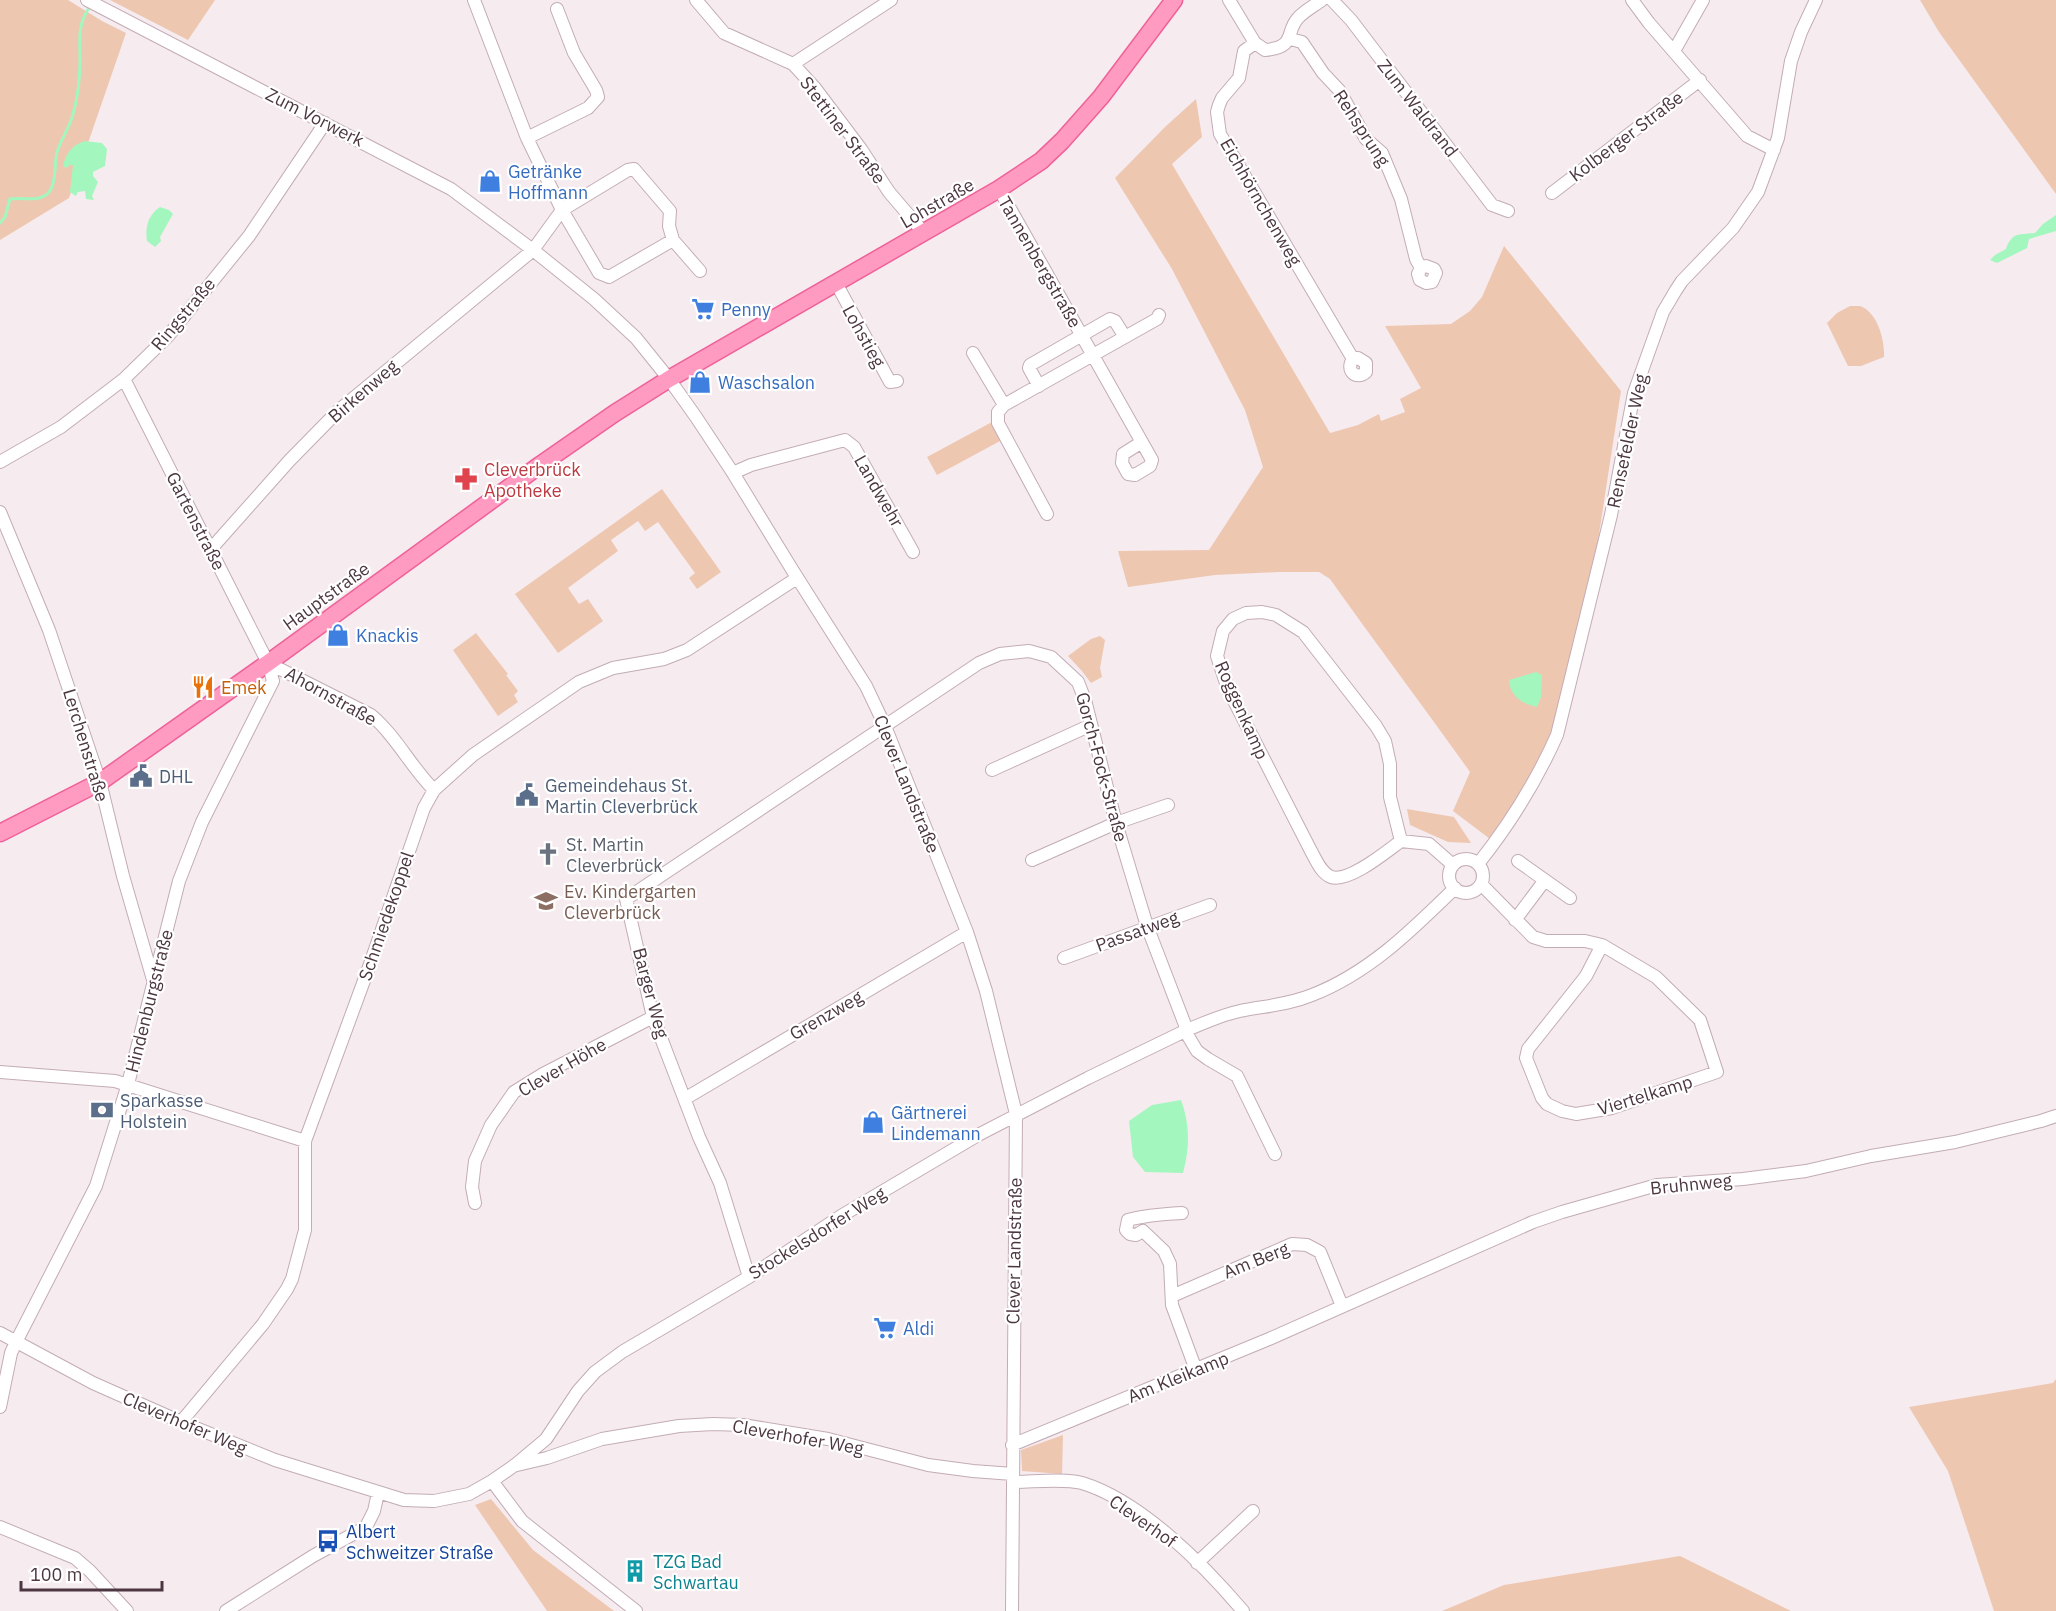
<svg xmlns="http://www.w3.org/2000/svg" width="2056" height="1611" viewBox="0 0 2056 1611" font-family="'IBM Plex Sans',sans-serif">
  <rect width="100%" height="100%" fill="#f6ebef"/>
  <path fill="#eec7b1" d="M0,0h68l34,21 24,12 -57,165 -69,42z
    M110,0h105l-27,40z
    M1920,0h136v194l-117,-162z
    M1196,99l6,38 -30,27 158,269 28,-8 21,-11 2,7 24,-9 -5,-13 21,-11 -36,-62 66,-2 19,-13 12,-14 22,-51 117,145 -40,260 -46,129 -41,62 -41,-31 17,-39c-46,-65 -94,-128 -140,-193l-11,-7h-40l-64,3 -87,12 -10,-36 91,-1 54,-83 -18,-57 -73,-141 -57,-91 50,-51z
    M1850,306c1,0 10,0 10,0 18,6 25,36 24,51l-23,9h-13l-21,-43 10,-10z
    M992,422l10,18 -65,35 -10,-18z
    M662,489l59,83 -24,17 -8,-11 6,-5 -37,-51 -13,9 -7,-10 -27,19 7,11 -50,37 11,16 9,-5 15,22 -45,32 -43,-59z
    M476,633l32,41 -2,1 12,16 -4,4 4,7 -20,14 -45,-66z
    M1100,636l5,4 -5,28 2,9 -11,6 -9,-12 -14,-15 23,-17z
    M1407,809l47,8 17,26 -23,-1 -38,-17z
    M2056,1379v232h-62l-46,-140 -39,-64 144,-24z
    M1063,1435l-1,39 -40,-3 -1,-21z
    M491,1499l42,51 81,61h-67l-72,-106z
    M1680,1556l111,55h-349l62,-26z"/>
  <path fill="#a3f7be" d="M85,141l17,2 5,6 -2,17 -12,6v4l5,6 -6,14 2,4 -8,-1 -1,-8 -7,1 -2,4 -6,-4 3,-27h-3l-4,3 -3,-2c3,-13 9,-21 22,-25z
    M160,207l9,3 4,4 -13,23 1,4 -6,6 -8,-6c-2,-14 1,-26 13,-34z
    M2056,215v16l-27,8 -2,9 -30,15 -7,-3 5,-5 11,-6c6,-17 13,-14 29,-16l8,-9z
    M1536,672l6,3 -1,22 -4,10c-15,-3 -27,-11 -28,-27z
    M1181,1100c9,25 9,47 2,73l-38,-1 -12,-15 -4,-36 23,-16z"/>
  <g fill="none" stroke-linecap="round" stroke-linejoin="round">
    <path stroke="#a3f7be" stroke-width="3" d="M0,223l5,-6 5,-18c11,-2 26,3 36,-4 11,-7 8,-31 11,-43 4,-13 13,-25 16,-38 5,-17 7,-38 7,-55 0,-22 -3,-33 10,-53"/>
    <g stroke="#c3acb6" stroke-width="14">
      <path id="minor" d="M87,0l364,189 82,61 61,49 42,39 33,41 27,38 37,56 60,98 73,115 19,40 82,206 19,59 30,123 -4,497
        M696,0l28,33 69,31 22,24 46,61 28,43 35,41
        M1229,0l26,43 10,7c32,-3 20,-18 33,-32 6,-7 16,-12 24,-18
        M1332,0l19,20 141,185 16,6
        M1632,0l17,23 98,113 27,14
        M1290,39l12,3 21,31 16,17 27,49 16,14 19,46 15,60 5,9 -3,6 2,6 6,3 6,-1 4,-9 -2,-4 -8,-3 -5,2
        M1255,43l-11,8 -5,27 -17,20 -3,7 -2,7 3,22 133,225c-8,11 3,22 13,13v-9l-8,-5 -5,1
        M1674,51l29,-51
        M793,64l98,-64
        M527,138l61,-30 10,-11 -2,-7 -22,-37 -17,-44
        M999,189l153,271 -2,6 -15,9 -7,-1 -6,-11 1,-9 19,-12
        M1552,193l148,-113
        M673,240l-4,-14 1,-15 -36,-42 -6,1 -66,40 37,63 10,4 64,-37 27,31
        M836,283l54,99 7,-1
        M973,353l31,52
        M1039,386l-10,-18 1,-3 80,-46 5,2 10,16
        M0,462l61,-35 63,-48 44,-43 81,-100 76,-113
        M733,473l18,-8 94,-25 9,7 59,105
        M0,512l49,118 51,152 23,94 31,107
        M1047,514l-49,-91v-11l6,-7 153,-86 2,-4
        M210,550l79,-89 49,-50 195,-161 29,-40 -35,-72 -53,-138
        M268,663l103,52c25,21 40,52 63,75
        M992,770l99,-45
        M1401,841c-14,10 -52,42 -70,36 -10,-4 -15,-17 -20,-26l-83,-162 -11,-33 6,-25 10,-12 13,-6 16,-1 14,3 27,17 73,94 9,15 5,23v33l11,44 28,3 24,21
        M1449 876a17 17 0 1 1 34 0a17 17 0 1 1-34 0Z
        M1032,860l84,-37 52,-18
        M1518,861l52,37
        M1478,864c32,-40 58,-82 79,-129l54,-220 23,-122 29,-81 13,-22 6,-9 51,-53 25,-36 20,-54 13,-77 10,-29 15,-32
        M1481,884l52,53 13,4h39l17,4 54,32 44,43 17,52 -105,36 -36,6 -14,-3 -15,-7 -5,-6 -16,-40 2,-9 58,-73 16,-31
        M1515,920l30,-40
        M1064,958l146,-53
        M1185,1031l12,20 11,8 29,17 38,78
        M0,1072l115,9 190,60
        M686,1098l281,-166
        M475,1203l-3,-16 3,-26 16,-36 23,-33 29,-18 110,-57
        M1182,1213c-19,1 -36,2 -54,7l-2,10 4,4 6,1 7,-4 21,20 6,13 2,41 24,65
        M749,1277l-29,-94 -21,-46 -46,-120 -27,-118 353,-236 21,-9 29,-3 22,6 27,25 7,18 31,123 31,103 40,104
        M1172,1296l120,-52 15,1 13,7 22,54
        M0,1333l93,50 88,39 94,38 129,40 30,1 35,-7 23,-13 23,-16 31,-26 32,-48 17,-19 27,-20 127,-75 92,-61 137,-81 110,-57 99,-48c17,-7 34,-15 53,-19 24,-5 48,-6 72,-16 57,-22 100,-65 143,-107
        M0,1407l11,-54 5,-11 80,-156 32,-102 51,-203 23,-59 71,-141 -5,-18 -144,-284
        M181,1422l82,-98 24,-35 5,-10 13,-49v-89l64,-174 55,-159 10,-18 39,-35 106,-73 34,-14 51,-9 23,-9 110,-72
        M1012,1445l257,-106 264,-117 29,-10 95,-27 86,-6 63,-8 65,-15 84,-14 86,-21 15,-5
        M517,1465l30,-7 55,-19 77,-13 34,-2 30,1 85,14 100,26 45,6 40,3
        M492,1481l30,40 114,90
        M1013,1482c20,0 50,-4 69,1 59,18 122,82 161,128
        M0,1527l75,31 15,13 37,40
        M1197,1563l56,-52
        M226,1611l87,-55 53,-29 8,-16 4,-18"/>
    </g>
    <g stroke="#ef6198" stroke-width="19">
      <path id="major" d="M0,833l100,-51 168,-119 272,-198 75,-52 54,-34 330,-190 42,-28 21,-20 39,-44 73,-97"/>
    </g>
    <use href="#minor" stroke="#fff" stroke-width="12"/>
    <use href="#major" stroke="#ff9bc0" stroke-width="16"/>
  </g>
  <defs>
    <g id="shop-bare" transform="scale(1.8)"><path d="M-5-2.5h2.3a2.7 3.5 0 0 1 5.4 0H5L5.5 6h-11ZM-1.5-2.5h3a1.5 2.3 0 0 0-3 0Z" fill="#3f7fe0" stroke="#fff" stroke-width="2.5" paint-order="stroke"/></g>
    <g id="supermarket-bare" transform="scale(1.8)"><path d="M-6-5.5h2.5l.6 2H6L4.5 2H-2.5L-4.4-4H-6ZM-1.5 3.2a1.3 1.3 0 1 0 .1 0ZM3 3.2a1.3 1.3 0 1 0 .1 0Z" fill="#3f7fe0" stroke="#fff" stroke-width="2.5" paint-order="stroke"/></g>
    <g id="pharmacy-bare" transform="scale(1.8)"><path d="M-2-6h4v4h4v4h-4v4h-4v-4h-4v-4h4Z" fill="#e0444e" stroke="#fff" stroke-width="2.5" paint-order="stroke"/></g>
    <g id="restaurant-bare" transform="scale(1.8)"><path d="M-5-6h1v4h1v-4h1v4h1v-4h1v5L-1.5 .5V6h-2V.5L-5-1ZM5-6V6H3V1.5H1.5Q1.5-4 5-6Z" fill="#e8710a" stroke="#fff" stroke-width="2.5" paint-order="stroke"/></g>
    <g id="civic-bare" transform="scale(1.8)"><path d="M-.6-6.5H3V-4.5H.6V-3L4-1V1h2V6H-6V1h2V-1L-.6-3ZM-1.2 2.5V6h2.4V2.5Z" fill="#5c6f8a" stroke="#fff" stroke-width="2.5" paint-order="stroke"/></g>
    <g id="church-bare" transform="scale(1.8)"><path d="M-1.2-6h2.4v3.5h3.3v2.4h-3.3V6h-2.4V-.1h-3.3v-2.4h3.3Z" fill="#6b7280" stroke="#fff" stroke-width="2.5" paint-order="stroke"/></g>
    <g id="school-bare" transform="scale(1.8)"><path d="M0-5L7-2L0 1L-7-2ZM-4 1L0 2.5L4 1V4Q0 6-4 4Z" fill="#8d6e63" stroke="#fff" stroke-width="2.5" paint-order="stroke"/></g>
    <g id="bank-bare" transform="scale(1.8)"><path d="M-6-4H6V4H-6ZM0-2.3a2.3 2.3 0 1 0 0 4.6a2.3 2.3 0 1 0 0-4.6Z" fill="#5c6f8a" stroke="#fff" stroke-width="2.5" paint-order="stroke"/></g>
    <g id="bus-bare" transform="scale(1.8)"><path d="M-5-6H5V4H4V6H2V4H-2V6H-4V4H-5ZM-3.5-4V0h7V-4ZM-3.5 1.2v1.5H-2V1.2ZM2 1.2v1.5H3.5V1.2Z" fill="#1a4fb4" stroke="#fff" stroke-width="2.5" paint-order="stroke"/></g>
    <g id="building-bare" transform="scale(1.8)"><path d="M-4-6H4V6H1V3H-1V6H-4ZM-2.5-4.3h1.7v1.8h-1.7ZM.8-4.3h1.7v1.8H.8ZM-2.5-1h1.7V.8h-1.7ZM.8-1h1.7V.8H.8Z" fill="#0f9aa8" stroke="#fff" stroke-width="2.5" paint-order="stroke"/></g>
  </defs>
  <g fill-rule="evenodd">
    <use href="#shop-bare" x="490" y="181"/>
    <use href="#supermarket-bare" x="703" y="309"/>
    <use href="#shop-bare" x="700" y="382"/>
    <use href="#pharmacy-bare" x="466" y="479"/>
    <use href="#shop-bare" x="338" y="635"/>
    <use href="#restaurant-bare" x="203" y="687"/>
    <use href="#civic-bare" x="141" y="776"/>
    <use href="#civic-bare" x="527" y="795"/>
    <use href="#church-bare" x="548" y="854"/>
    <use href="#school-bare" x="546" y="901"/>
    <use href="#bank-bare" x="102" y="1110"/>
    <use href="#shop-bare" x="873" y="1122"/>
    <use href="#supermarket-bare" x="885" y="1328"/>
    <use href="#bus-bare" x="328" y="1541"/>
    <use href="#building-bare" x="635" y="1571"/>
  </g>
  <g text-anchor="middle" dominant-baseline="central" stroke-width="4.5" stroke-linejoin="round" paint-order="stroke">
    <g font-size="18" fill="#4c3741" stroke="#fff">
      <text transform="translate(1418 108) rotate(52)">Zum Waldrand</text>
      <text transform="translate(315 117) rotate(27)">Zum Vorwerk</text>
      <text transform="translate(1362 128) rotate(57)">Rehsprung</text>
      <text transform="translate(843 130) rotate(53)">Stettiner Straße</text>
      <text transform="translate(1626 136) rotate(-37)">Kolberger Straße</text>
      <text transform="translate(1261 202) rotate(60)">Eichhörnchenweg</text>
      <text transform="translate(937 203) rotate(-30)">Lohstraße</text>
      <text transform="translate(1040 262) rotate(60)">Tannenbergstraße</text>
      <text transform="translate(183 314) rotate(-50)">Ringstraße</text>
      <text transform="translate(864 336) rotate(61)">Lohstieg</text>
      <text transform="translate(363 391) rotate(-41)">Birkenweg</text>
      <text transform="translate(1627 441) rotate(-78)">Rensefelder Weg</text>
      <text transform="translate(879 491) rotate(60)">Landwehr</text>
      <text transform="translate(196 521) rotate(63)">Gartenstraße</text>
      <text transform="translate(326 596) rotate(-36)">Hauptstraße</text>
      <text transform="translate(331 696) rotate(29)">Ahornstraße</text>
      <text transform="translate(1242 710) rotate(66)">Roggenkamp</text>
      <text transform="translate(86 745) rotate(73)">Lerchenstraße</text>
      <text transform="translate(1102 767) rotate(75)">Gorch-Fock-Straße</text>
      <text transform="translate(907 784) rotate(68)">Clever Landstraße</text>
      <text transform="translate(386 916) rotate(-71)">Schmiedekoppel</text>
      <text transform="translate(1137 931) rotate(-20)">Passatweg</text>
      <text transform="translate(651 993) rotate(75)">Barger Weg</text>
      <text transform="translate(149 1001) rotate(-76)">Hindenburgstraße</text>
      <text transform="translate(826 1015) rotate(-30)">Grenzweg</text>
      <text transform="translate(562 1067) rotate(-30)">Clever Höhe</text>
      <text transform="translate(1645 1095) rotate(-17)">Viertelkamp</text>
      <text transform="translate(1691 1184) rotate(-6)">Bruhnweg</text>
      <text transform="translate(817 1233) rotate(-32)">Stockelsdorfer Weg</text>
      <text transform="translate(1014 1251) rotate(-89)">Clever Landstraße</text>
      <text transform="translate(1256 1260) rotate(-22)">Am Berg</text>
      <text transform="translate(1178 1377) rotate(-22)">Am Kleikamp</text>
      <text transform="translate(185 1423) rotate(23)">Cleverhofer Weg</text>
      <text transform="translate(798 1437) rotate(10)">Cleverhofer Weg</text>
      <text transform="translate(1143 1521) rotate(35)">Cleverhof</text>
    </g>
    <g font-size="18" fill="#366cbe" stroke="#fff" text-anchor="start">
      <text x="508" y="171">Getränke<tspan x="508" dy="21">Hoffmann</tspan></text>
      <text x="721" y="309">Penny</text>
      <text x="718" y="382">Waschsalon</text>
      <text x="356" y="635">Knackis</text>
      <text x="891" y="1112">Gärtnerei<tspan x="891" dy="21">Lindemann</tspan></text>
      <text x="903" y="1328">Aldi</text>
    </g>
    <g font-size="18" fill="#be3a42" stroke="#fff" text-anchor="start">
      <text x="484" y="469">Cleverbrück<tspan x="484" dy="21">Apotheke</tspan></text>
    </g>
    <g font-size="18" fill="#c56008" stroke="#fff" text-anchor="start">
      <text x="221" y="687">Emek</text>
    </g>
    <g font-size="18" fill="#4e5e75" stroke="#fff" text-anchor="start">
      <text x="159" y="776">DHL</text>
      <text x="545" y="785">Gemeindehaus St.<tspan x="545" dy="21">Martin Cleverbrück</tspan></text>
      <text x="120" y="1100">Sparkasse<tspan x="120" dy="21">Holstein</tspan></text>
    </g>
    <g font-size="18" fill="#5b616d" stroke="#fff" text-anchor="start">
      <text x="566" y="844">St. Martin<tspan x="566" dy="21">Cleverbrück</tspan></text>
    </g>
    <g font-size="18" fill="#785e54" stroke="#fff" text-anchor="start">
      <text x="564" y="891">Ev. Kindergarten<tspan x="564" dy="21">Cleverbrück</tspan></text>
    </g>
    <g font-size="18" fill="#164399" stroke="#fff" text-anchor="start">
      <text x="346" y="1531">Albert<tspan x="346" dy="21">Schweitzer Straße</tspan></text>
    </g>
    <g font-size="18" fill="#0d838f" stroke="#fff" text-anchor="start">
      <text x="653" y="1561">TZG Bad<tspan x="653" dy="21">Schwartau</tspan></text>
    </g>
  </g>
  <path d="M21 1581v9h141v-9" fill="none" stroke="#4c3741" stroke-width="3"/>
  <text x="30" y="1581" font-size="18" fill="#4c3741" stroke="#ffffff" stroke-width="4.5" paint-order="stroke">100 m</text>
</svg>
